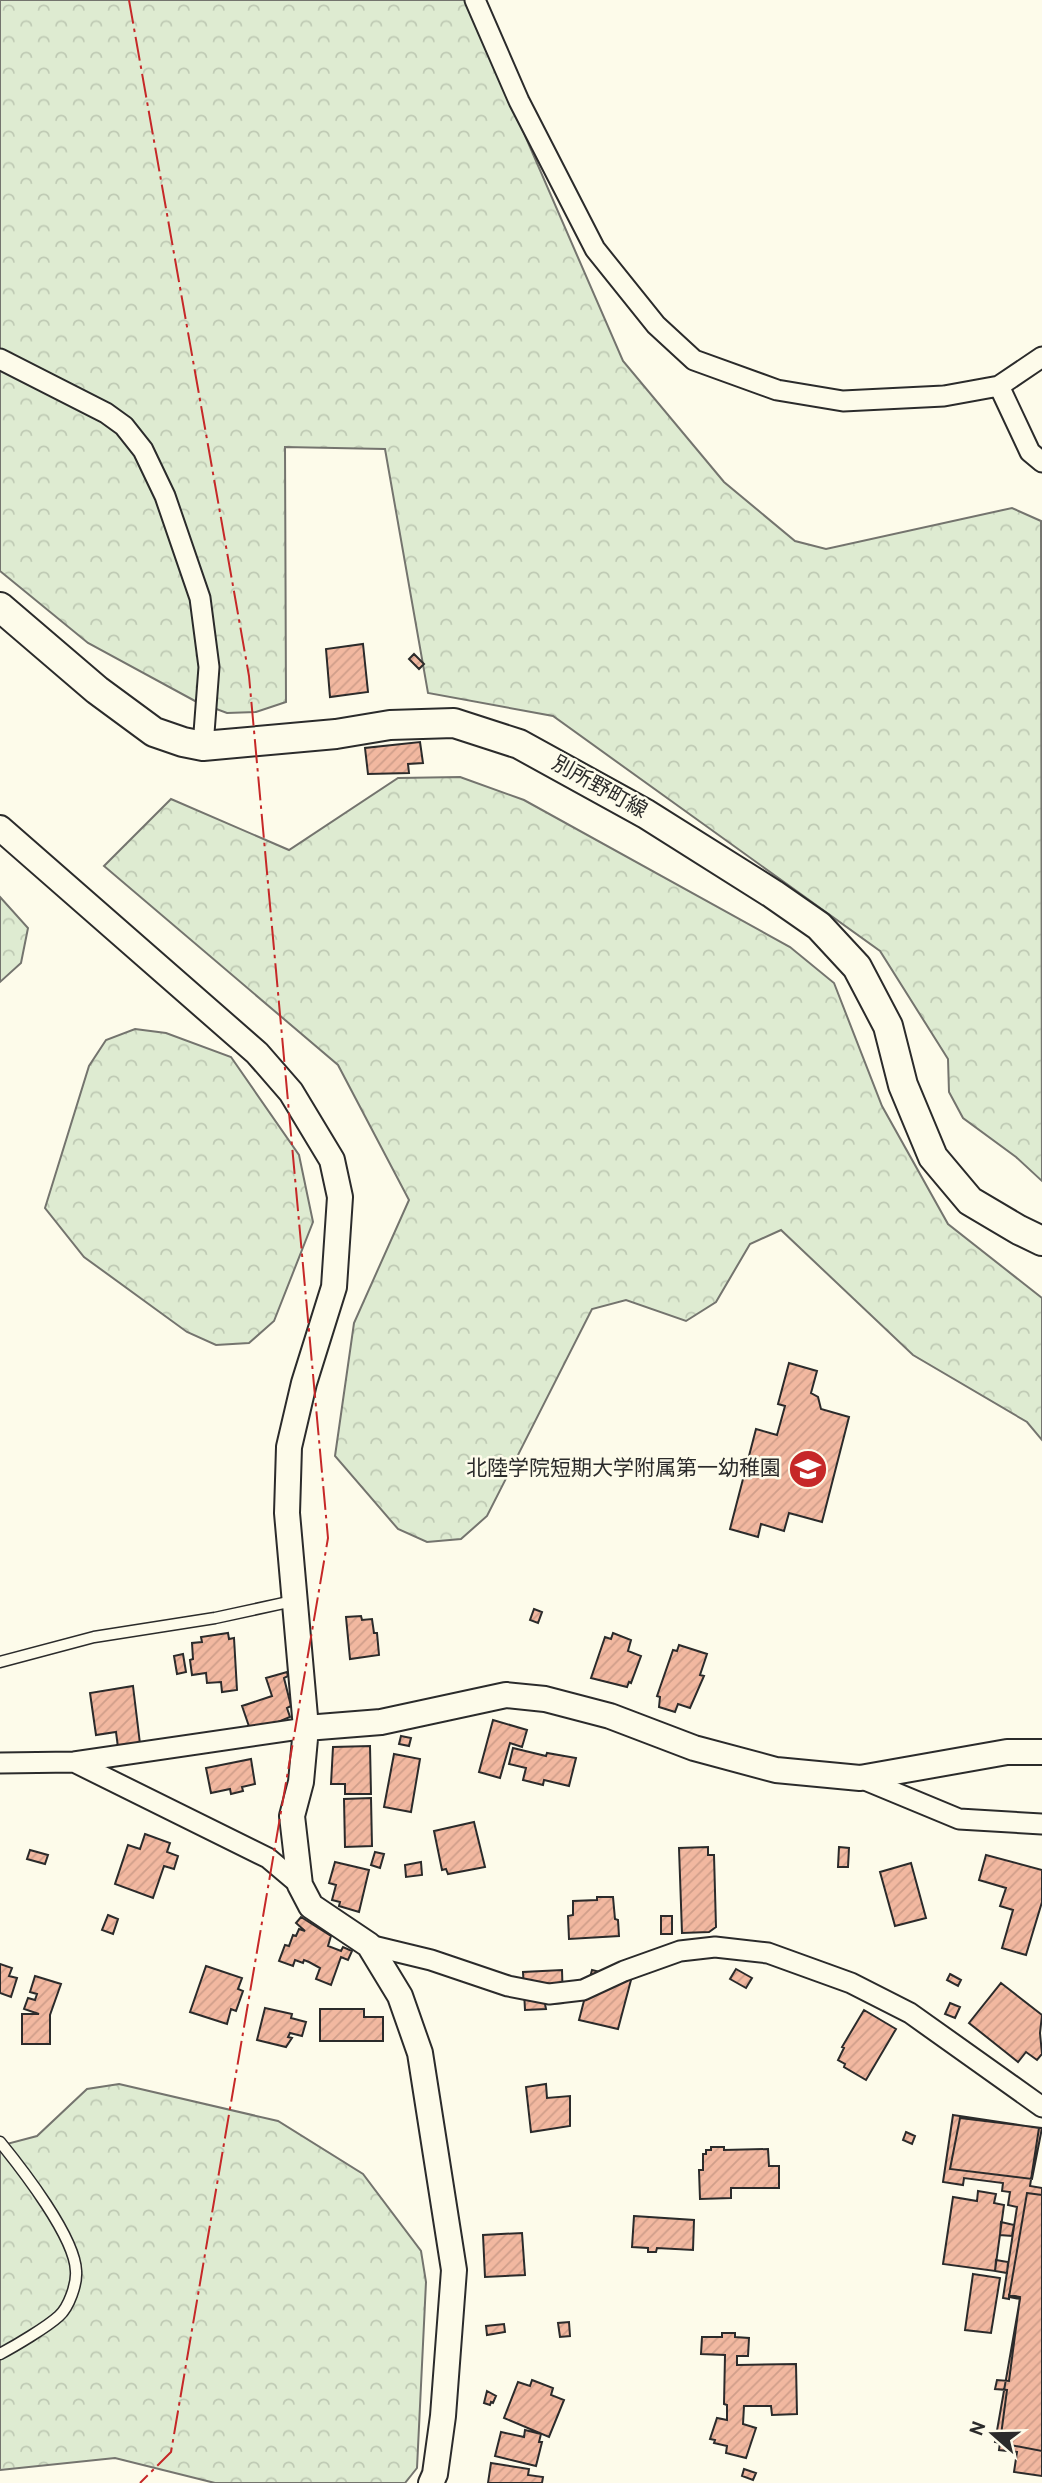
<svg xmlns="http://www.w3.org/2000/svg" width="1042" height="2483" viewBox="0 0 1042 2483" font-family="Overpass,'Noto Sans JP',sans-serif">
  <defs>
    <pattern id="forest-crowns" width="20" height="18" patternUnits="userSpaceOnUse" patternTransform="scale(1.75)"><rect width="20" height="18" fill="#deebd1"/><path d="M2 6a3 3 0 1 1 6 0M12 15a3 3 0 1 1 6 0" fill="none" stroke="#bfcab4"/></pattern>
    <pattern id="building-hatch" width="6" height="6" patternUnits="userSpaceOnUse" patternTransform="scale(1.75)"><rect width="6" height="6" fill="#f2b8a0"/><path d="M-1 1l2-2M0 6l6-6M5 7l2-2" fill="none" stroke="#d09e8a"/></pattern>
  </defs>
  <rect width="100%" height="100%" fill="#fdfbea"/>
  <path fill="url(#forest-crowns)" stroke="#74746e" stroke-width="2" d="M0,0h466l157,361 101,121 71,59 31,8 186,-41 29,13 1,660 -26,-24 -53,-39 -14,-26 -1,-33 -68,-108 -327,-235 -125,-23 -43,-244 -100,-2 1,255 -30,10 -29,1 -32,-12 -107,-58 -88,-72z
    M460,777l64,23 266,147 44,36 48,123 66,118 94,74v142l-15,-18 -114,-67 -132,-125 -31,14 -34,58 -30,19 -60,-21 -34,9 -105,207 -26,23 -34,3 -29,-13 -63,-73 19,-133 55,-123 -71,-135 -234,-199 67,-67 118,51 109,-72z
    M0,897l28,31 -7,35 -21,19z
    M135,1029l31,4 65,24 68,98 14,67 -39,99 -25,22 -33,2 -29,-13 -103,-75 -39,-49 44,-142 17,-26z
    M119,2084l159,37 85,53 58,77 5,31 -9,186 -12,15h-190l-100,-25 -115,12v-332l7,6 30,-8 50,-47z"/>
  <path fill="url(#building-hatch)" stroke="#2b2b2b" stroke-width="2" d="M363,644l5,48 -38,5 -4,-48z
    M414,654l10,10 -5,5 -10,-10z
    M420,742l3,21 -15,1 1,9 -41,1 -3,-26z
    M789,1363l28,8 -6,22 7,4 3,12 28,8 -27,105 -33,-9 -5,18 -23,-7 -3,13 -28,-8 26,-100 21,6 8,-29 -7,-2z
    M534,1609l8,3 -4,11 -8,-3z
    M361,1616l1,4 10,-1 2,14h3l2,22 -29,4 -4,-42z
    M228,1633l1,6 5,-1 3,52 -15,2 -1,-10 -14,1 -1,-10 -14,2 -2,-15 3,-1 -1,-16 10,-1 -1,-5z
    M613,1633l18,7 -3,11 13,5 -10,27 -2,-1 -2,5 -36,-9 14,-41 6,2z
    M679,1645l28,9 -7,21 4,1 -14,32 -12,-4 -3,8 -16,-5 1,-10 -3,-1 16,-46 4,1z
    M183,1654l3,18 -9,2 -3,-18z
    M287,1672l1,4 -4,2 7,28 -4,2 3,9 -22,9 -15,12 -11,-32 30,-10 -6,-18z
    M133,1686l8,66 -22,3 -3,-23 -20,3 -6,-42z
    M493,1720l34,10 -5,17 -12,-4 -10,35 -21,-6z
    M401,1736l10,2 -2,8 -10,-2z
    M370,1746l1,48h-26v-10h-14l2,-37z
    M513,1748l33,8 1,-3 29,5 -7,28 -25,-6 -1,5 -20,-5 3,-12 -17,-4z
    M394,1754l26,5 -9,53 -27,-5z
    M251,1759l4,25 -13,3 1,4 -12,3 -1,-5 -19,4 -5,-25z
    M371,1798l1,48 -27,1 -1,-48z
    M474,1822l11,45 -37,7 -2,-5 -4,1 -8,-39z
    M145,1834l25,9 -3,9 11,4 -4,13 -10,-3 -11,32 -38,-14 13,-39 12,4z
    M708,1847v8h6l2,72 -7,5 -27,1 -3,-85z
    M839,1847l10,1 -1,19h-10z
    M30,1850l18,5 -3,9 -18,-5z
    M375,1852l9,2 -4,14 -9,-3z
    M986,1855l56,15v32l-16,53 -24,-7 11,-38 -13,-4 6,-18 -27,-8z
    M335,1862l34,8 -10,42 -20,-6 1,-4 -8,-2 4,-15 -7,-2z
    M421,1862l1,13 -16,2 -1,-12z
    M911,1863l15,55 -31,8 -15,-54z
    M597,1897h16l2,22 3,1 1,16 -50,3 -1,-23 5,-1v-14l24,-1z
    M108,1915l10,4 -5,15 -11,-4z
    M661,1916h11v18h-11z
    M301,1917l30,19 -3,10 13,5 2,-4 9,4 -4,9 -7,-3 -10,28 -15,-6 4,-11 -11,-6 -5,-2 -1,3 -8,-3 -2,6 -14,-5 6,-16 4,1 4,-11 3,1 3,-7 6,2 -9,-8z
    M0,1964l12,4 -3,8 8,2 -6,19 -11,-4z
    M206,1966l36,12 -4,11 5,2 -7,20 -5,-2 -4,15 -37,-12z
    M736,1969l16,9 -6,10 -16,-9z
    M562,1970l1,33 -18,1 1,5 -21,1 -2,-38z
    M592,1970l39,10 -13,49 -39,-9z
    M950,1974l11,6 -3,6 -11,-6z
    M35,1976l26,8 -11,31v29h-28v-30h17l-15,-5 4,-11 7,2 2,-6 -7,-2z
    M1001,1983l41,32 -2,18 2,21 -5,6 -11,-8 -8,10 -49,-39z
    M950,2003l10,4 -5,11 -10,-4z
    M265,2008l27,6 -1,4 15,4 -4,14 -12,-3 -2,4 4,1 -6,9 -29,-7z
    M320,2009h44v8h19v24h-63z
    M864,2010l32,19 -30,51 -22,-13 1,-3 -7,-4 6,-12 -2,-1z
    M546,2084l1,14 23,-2v30l-39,6 -5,-45z
    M953,2115l86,13 -9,58 12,2v288l-28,-4 3,-20 -18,-2 8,-60 -12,-1 2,-9 12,1 11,-84 -11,-2v4l-6,-1 14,-91 -9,-2 2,-13 -8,-1 1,-8 -39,-5 -1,7 -20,-3z
    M960,2118l82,10 -10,51 -82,-10z
    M906,2132l9,4 -3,8 -9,-4z
    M711,2147h13v3l44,-1 1,17h10v22h-48v10l-31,1 -1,-29h4v-16h3v-4h5z
    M978,2191l18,3 -2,9 10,2 -9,66 -52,-7 10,-67 24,4z
    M1027,2193l15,2v256l-47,-9 25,-143 -11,-2z
    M634,2216l60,4 -1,30 -36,-2 -1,4h-8v-4l-16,-1z
    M1001,2222l13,3 -2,11 -12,-1z
    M522,2233l3,42 -40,2 -2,-42z
    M996,2260l12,2 -1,11 -12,-2z
    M973,2274l27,4 -9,55 -26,-3z
    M569,2322l1,14 -10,1 -2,-14z
    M504,2324l1,8 -18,3 -1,-9z
    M722,2333h13v4l14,1 -1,18h-11v9l59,-1 1,50 -25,1 -1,-9h-27l-1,18 13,4 -10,30 -20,-5 1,-7 -13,-3 1,-3 -5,-1 7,-21 10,2v-15l-3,-1 1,-49 -24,-1 1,-17h20z
    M532,2380l21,8 -2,7 13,5 -15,37 -45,-19 14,-36 12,4z
    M487,2391l9,5 -3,7 -2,-1 -1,3 -6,-2z
    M525,2430l16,4 -2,8h3l-6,24 -41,-10 6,-24 23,5z
    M491,2463l38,6 -1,6 15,2 -1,6h-54z
    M744,2469l12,4 -3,7 -11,-4z"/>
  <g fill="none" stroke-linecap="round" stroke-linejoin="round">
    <g stroke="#2b2b2b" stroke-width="13">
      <path id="service" d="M0,1662l94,-25 121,-19 78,-17
        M0,2142c22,27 75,95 76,129 1,13 -7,36 -17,45 -12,11 -44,30 -59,38"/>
    </g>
    <g stroke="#2b2b2b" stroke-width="23">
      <path id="minor" d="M475,0l44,101 76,148 61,76 38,35 83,30 66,11 101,-5 55,-10 43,-29
        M0,359l106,54 18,13 19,24 22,46 35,102 9,69 -6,79
        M999,386l31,66 12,10
        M74,1762l194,96 32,27
        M0,1763l74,-1 232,-34
        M860,1778l99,41 83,5
        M369,1945l62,15 77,26 41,8 34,-4 41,-19 56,-20 35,-4 53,6 83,30 59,30 132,94"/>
    </g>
    <g stroke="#2b2b2b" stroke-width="28">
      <path id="tertiary" d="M0,828l257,225 34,39 41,68 8,37 -6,90 -30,96 -15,64 -2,66 19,215 -5,54 -9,34 8,69 11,21 58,39 31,51 20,57 34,217 -11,146 -8,58 -4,9
        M306,1728l75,-6 125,-27 39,4 65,17 84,32 82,22 84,8 147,-26h35"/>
    </g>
    <g stroke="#2b2b2b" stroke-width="32">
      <path id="secondary" d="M0,607l97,83 57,42 29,10 20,4 133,-12 54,-9 64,-2 65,21 127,70 127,80 46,32 38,41 31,59 15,59 30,72 37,44 49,29 23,11"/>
    </g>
    <use href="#service" stroke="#fdfbea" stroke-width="10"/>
    <use href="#minor" stroke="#fdfbea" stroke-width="19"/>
    <use href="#tertiary" stroke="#fdfbea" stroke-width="24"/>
    <use href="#secondary" stroke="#fdfbea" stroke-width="28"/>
    <path stroke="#c62828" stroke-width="2" stroke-dasharray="24 5 3.5 5" stroke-linecap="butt" d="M129,0l120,676 79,862 -157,914 -31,31"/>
  </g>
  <defs>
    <g id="school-disc" transform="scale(2.0125)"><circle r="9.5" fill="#c62828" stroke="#fdfbea"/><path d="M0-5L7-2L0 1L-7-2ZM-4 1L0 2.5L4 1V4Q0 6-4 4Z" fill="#fff"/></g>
  </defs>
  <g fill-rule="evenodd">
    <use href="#school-disc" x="808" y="1469"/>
  </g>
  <g text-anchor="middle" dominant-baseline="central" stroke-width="5" stroke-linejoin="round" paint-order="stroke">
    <g font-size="21" fill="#2b2b2b" stroke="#fdfbea">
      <text transform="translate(599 788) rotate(29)">別所野町線</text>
    </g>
    <g font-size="21" fill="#2b2b2b" stroke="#fdfbea" text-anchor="end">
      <text x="781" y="1469">北陸学院短期大学附属第一幼稚園</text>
    </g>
  </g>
  <g transform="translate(993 2434) rotate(290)" stroke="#fdfbea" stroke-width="5" paint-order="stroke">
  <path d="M0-5L12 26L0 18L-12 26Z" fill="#2b2b2b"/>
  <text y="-10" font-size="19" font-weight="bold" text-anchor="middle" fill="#2b2b2b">N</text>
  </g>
</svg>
